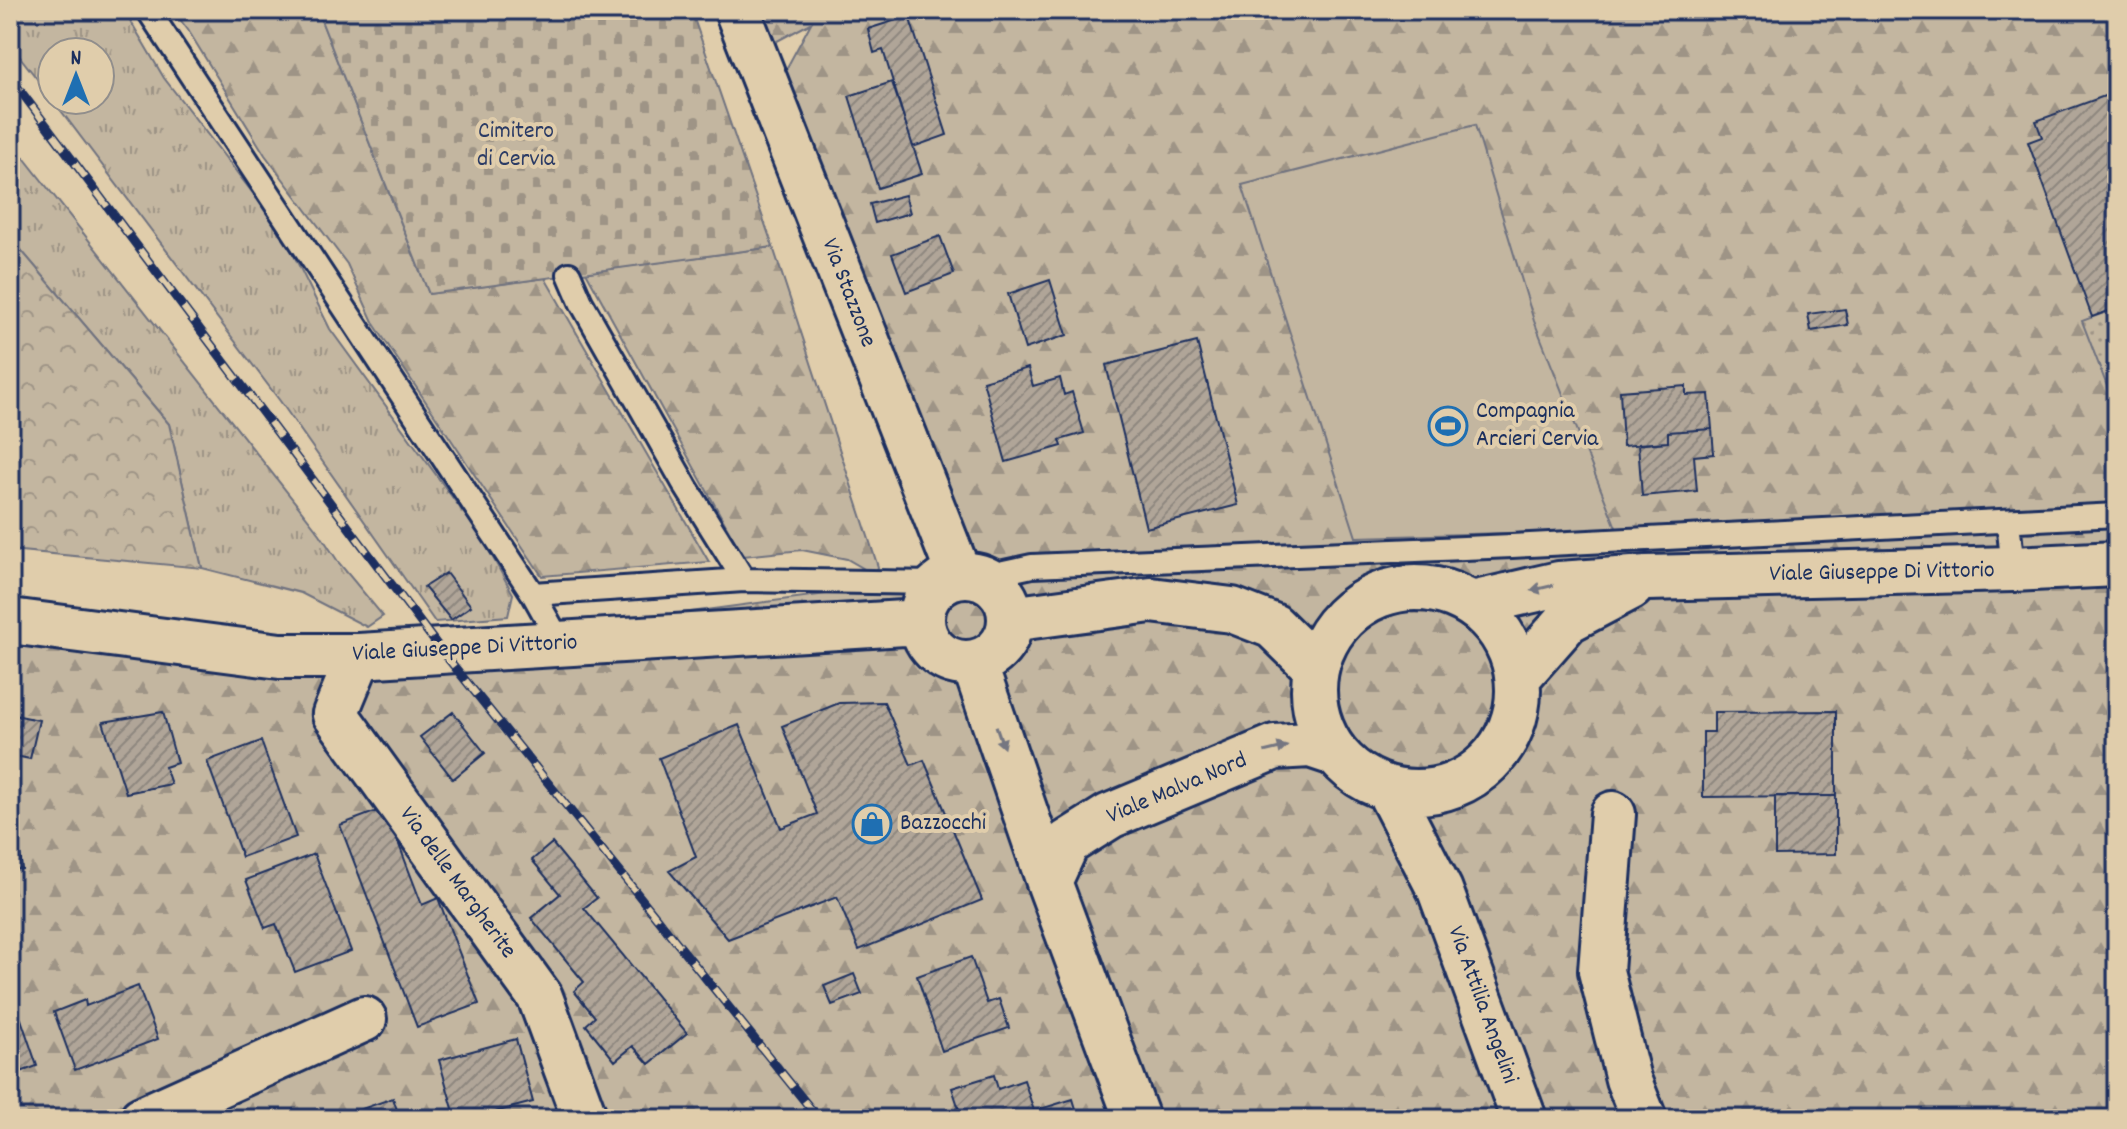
<svg xmlns="http://www.w3.org/2000/svg" width="2127" height="1129" viewBox="0 0 2127 1129" font-family="Dekko,sans-serif">
  <defs>
    <pattern id="grass-tufts" width="24" height="20" patternUnits="userSpaceOnUse" patternTransform="scale(2)"><rect width="24" height="20" fill="#c3b6a0"/><path d="M3 7l-1-3M5 7V3M7 7l1-3M15 17l-1-3M17 17v-4M19 17l1-3" fill="none" stroke="#9e9486"/></pattern>
    <pattern id="forest-firs" width="22" height="20" patternUnits="userSpaceOnUse" patternTransform="scale(2)"><rect width="22" height="20" fill="#c3b6a0"/><path d="M5 1l3.5 6h-7zM16 11l3.5 6h-7z" fill="#9e9486"/></pattern>
    <pattern id="cemetery-stones" width="16" height="16" patternUnits="userSpaceOnUse" patternTransform="scale(2)"><rect width="16" height="16" fill="#c3b6a0"/><path d="M2 7V4a2 2 0 0 1 4 0v3zM10 15v-3a2 2 0 0 1 4 0v3z" fill="#9e9486"/></pattern>
    <pattern id="park-crowns" width="20" height="18" patternUnits="userSpaceOnUse" patternTransform="scale(2)"><rect width="20" height="18" fill="#c3b6a0"/><path d="M2 6a3 3 0 1 1 6 0M12 15a3 3 0 1 1 6 0" fill="none" stroke="#9e9486"/></pattern>
    <pattern id="garden-dots" width="8" height="8" patternUnits="userSpaceOnUse" patternTransform="scale(2)"><rect width="8" height="8" fill="#c3b6a0"/><path d="M2 2h.1M6 6h.1" fill="none" stroke="#9e9486" stroke-width="1.8" stroke-linecap="round"/></pattern>
    <pattern id="building-hatch" width="6" height="6" patternUnits="userSpaceOnUse" patternTransform="scale(2)"><rect width="6" height="6" fill="#b0a598"/><path d="M-1 1l2-2M0 6l6-6M5 7l2-2" fill="none" stroke="#8e877f"/></pattern>
  </defs>
  <rect width="100%" height="100%" fill="#e0cdab"/>
  <filter id="ink" filterUnits="userSpaceOnUse"><feTurbulence type="fractalNoise" baseFrequency=".0125" numOctaves="2"/><feDisplacementMap in="SourceGraphic" scale="16" xChannelSelector="R" yChannelSelector="G"/><feConvolveMatrix kernelMatrix="1 2 1 2 8 2 1 2 1" color-interpolation-filters="sRGB"/></filter>
  <g filter="url(#ink)">
    <path fill="url(#grass-tufts)" stroke="#6f727f" stroke-width="2" d="M10,10h114l40,68 118,153 48,98 152,209 31,56 -5,22 -73,6 -155,-221 -227,-301h47v-48h-48v46l-42,-54z
      M10,140l310,394 19,29 44,53 -16,11 -66,-34 -99,-25 -33,-144 -159,-187z"/>
    <path fill="url(#forest-firs)" stroke="#6f727f" stroke-width="2" d="M173,10h144l112,284 116,-16 164,284 -167,14 -168,-252 -27,-60 -82,-109 -77,-125z
      M755,10h1362v1109h-2107v-507l349,44 611,-81 -199,-478 40,-74 -45,24z
      M773,247l105,320 -3,8 -28,-16 -45,-9 -59,6 -157,-284z"/>
    <path fill="url(#cemetery-stones)" stroke="#6f727f" stroke-width="2" d="M317,10h374l82,237 -344,47z"/>
    <path fill="url(#park-crowns)" stroke="#6f727f" stroke-width="2" d="M10,237l159,187 33,144 -192,-18z"/>
    <path fill="url(#garden-dots)" stroke="#6f727f" stroke-width="2" d="M2117,308v104l-35,-91z"/>
    <path fill="#c3b6a0" stroke="#6f727f" stroke-width="2" d="M1475,125l59,196 83,209 -261,7 -114,-352z"/>
    <path fill="url(#building-hatch)" stroke="#1b2f5e" stroke-width="2" d="M909,16l38,119 -34,12 -30,-97 -9,3 -6,-24z
      M892,82l30,92 -44,14 -29,-92z
      M2110,94l7,18v196l-25,9 -64,-175 14,-5 -6,-16z
      M905,195l5,18 -35,10 -5,-19z
      M940,236l14,38 -48,18 -14,-38z
      M1050,280l17,55 -42,14 -17,-55z
      M1845,309l3,16 -37,6 -3,-17z
      M1197,342l41,163 -92,23 -40,-163z
      M1028,368l5,18 27,-8 4,17 8,-3 12,41 -24,7 2,6 -56,16 -23,-81z
      M1686,386v9l23,-1 3,35 -44,3v10l-45,4 -3,-55z
      M1712,429l2,25 -20,2 3,35 -55,5 -4,-52 30,-2v-10z
      M446,573l25,33 -20,14 -27,-33z
      M884,702l27,63 13,-5 58,140 -123,50 -22,-53 -109,42 -59,-68 27,-14 -37,-99 80,-33 42,103 36,-14 -35,-88 57,-23z
      M1836,711v85l-133,1v-65h11v-20z
      M163,712l14,51 -12,4 6,17 -45,9 -23,-71z
      M453,712l32,41 -32,26 -33,-42z
      M10,714l29,6 -9,39 -20,-4z
      M261,741l35,96 -54,20 -35,-96z
      M1775,796h61v58l-61,1z
      M385,808l37,97 16,-7 41,106 -62,23 -77,-202z
      M17,829l5,40 -12,1v-40z
      M552,843l45,55 -13,10 103,125 -38,31 -16,-18 -18,15 -29,-36 9,-8 -21,-26 10,-9 -53,-64 29,-24 -28,-34z
      M314,854l37,97 -56,21 -19,-48 -11,4 -19,-48z
      M971,957l16,46 12,-4 10,29 -67,23 -25,-75z
      M854,974l8,20 -30,11 -8,-19z
      M138,986l20,53 -83,31 -21,-58 31,-12 1,6z
      M21,1019l16,47 -27,10v-53z
      M516,1039l17,63 -65,17h-12l-17,-59z
      M994,1075l4,14 26,-9 10,31 39,-12 6,20h-151l31,-10 -7,-21z
      M393,1098l7,21h-60l-1,-2z"/>
    <g fill="none" stroke-linecap="round" stroke-linejoin="round">
      <g stroke="#1b2f5e" stroke-width="28">
        <path id="lane" d="M148,10l385,584 28,50
          M569,274l12,28 105,185 58,93
          M2008,521l5,48
          M981,577l51,-11 480,-20 605,-31
          M533,594l211,-14 195,3"/>
      </g>
      <g stroke="#1b2f5e" stroke-width="50">
        <path id="street" d="M737,10l222,565
          M359,656l-24,58 205,283 45,122
          M974,663l75,219 88,237
          M1613,814l-12,157 27,108 16,40
          M1049,882l18,-39 43,-27 165,-69 35,-2 24,8
          M142,1119l222,-100"/>
      </g>
      <g stroke="#1b2f5e" stroke-width="50">
        <path id="secondary" d="M922 619a44 44 0 1 1 88 0a44 44 0 1 1-88 0Z
          M1314 690a102 102 0 1 1 204 0a102 102 0 1 1-204 0Z
          M1472,604l87,-20 88,-6 366,-9 104,-5
          M1010,619l141,-19 81,10 41,16 42,41
          M10,621l270,35h79l562,-34
          M1518,677l50,-57 63,-33
          M1388,789l52,101 84,229"/>
      </g>
      <use href="#lane" stroke="#e0cdab" stroke-width="22"/>
      <use href="#street" stroke="#e0cdab" stroke-width="44"/>
      <use href="#secondary" stroke="#e0cdab" stroke-width="44"/>
      <g stroke="#1b2f5e" stroke-width="9">
        <path id="rail" d="M10,77l431,573 378,469"/>
      </g>
      <use href="#rail" stroke="#e0cdab" stroke-width="6" stroke-dasharray="18" stroke-linecap="butt"/>
    </g>
    <defs><path id="oneway-solid" d="M-6-.8H1V-3.2L6.5 0L1 3.2V.8H-6Z" transform="scale(2)"/></defs>
    <g fill="#747681">
      <use href="#oneway-solid" transform="translate(1542 588) rotate(167)"/>
      <use href="#oneway-solid" transform="translate(1000 737) rotate(71)"/>
      <use href="#oneway-solid" transform="translate(1276 749) rotate(-13)"/>
    </g>
  </g>
  <defs>
    <g id="stadium-ring" transform="scale(2)"><circle r="9.5" fill="#e0cdab" stroke="#1f6fb2" stroke-width="1.5"/><path d="M0-5a6.5 5 0 1 0 0 10a6.5 5 0 1 0 0-10ZM-3.5-1.8h7v3.6h-7Z" fill="#1f6fb2"/></g>
    <g id="shop-ring" transform="scale(2)"><circle r="9.5" fill="#e0cdab" stroke="#1f6fb2" stroke-width="1.5"/><path d="M-5-2.5h2.3a2.7 3.5 0 0 1 5.4 0H5L5.5 6h-11ZM-1.5-2.5h3a1.5 2.3 0 0 0-3 0Z" fill="#1f6fb2"/></g>
  </defs>
  <g fill-rule="evenodd">
    <use href="#stadium-ring" x="1448" y="426"/>
    <use href="#shop-ring" x="872" y="824"/>
  </g>
  <g text-anchor="middle" dominant-baseline="central" stroke-width="8" stroke-linejoin="round" paint-order="stroke">
    <g font-size="24" fill="#2c3c65" stroke="#e0cdab">
      <text x="516" y="132">Cimitero<tspan x="516" dy="28">di Cervia</tspan></text>
    </g>
    <g font-size="24" fill="#1b2f5e" stroke="#e0cdab">
      <text transform="translate(848 293) rotate(69)">Via Stazzone</text>
      <text transform="translate(1882 573) rotate(-1)">Viale Giuseppe Di Vittorio</text>
      <text transform="translate(465 649) rotate(-3)">Viale Giuseppe Di Vittorio</text>
      <text transform="translate(1177 789) rotate(-23)">Viale Malva Nord</text>
      <text transform="translate(457 883) rotate(54)">Via delle Margherite</text>
      <text transform="translate(1482 1005) rotate(70)">Via Attilia Angelini</text>
    </g>
    <g font-size="24" fill="#1b2f5e" stroke="#e0cdab" text-anchor="start">
      <text x="1476" y="412">Compagnia<tspan x="1476" dy="28">Arcieri Cervia</tspan></text>
      <text x="900" y="824">Bazzocchi</text>
    </g>
  </g>
  <rect width="2127" height="1129" fill="none" stroke="#e0cdab" stroke-width="40"/>
  <rect x="20" y="20" width="2087" height="1089" fill="none" stroke="#1b2f5e" stroke-width="3" filter="url(#ink)"/>
  <g transform="translate(76 76)"><circle r="38" fill="#e0cdab" stroke="#918e8c" stroke-width="2"/>
  <path d="M0-6L14 30L0 20L-14 30Z" fill="#1f6fb2"/>
  <text y="-12" font-size="22" font-weight="bold" text-anchor="middle" fill="#1b2f5e">N</text>
  </g>
</svg>
